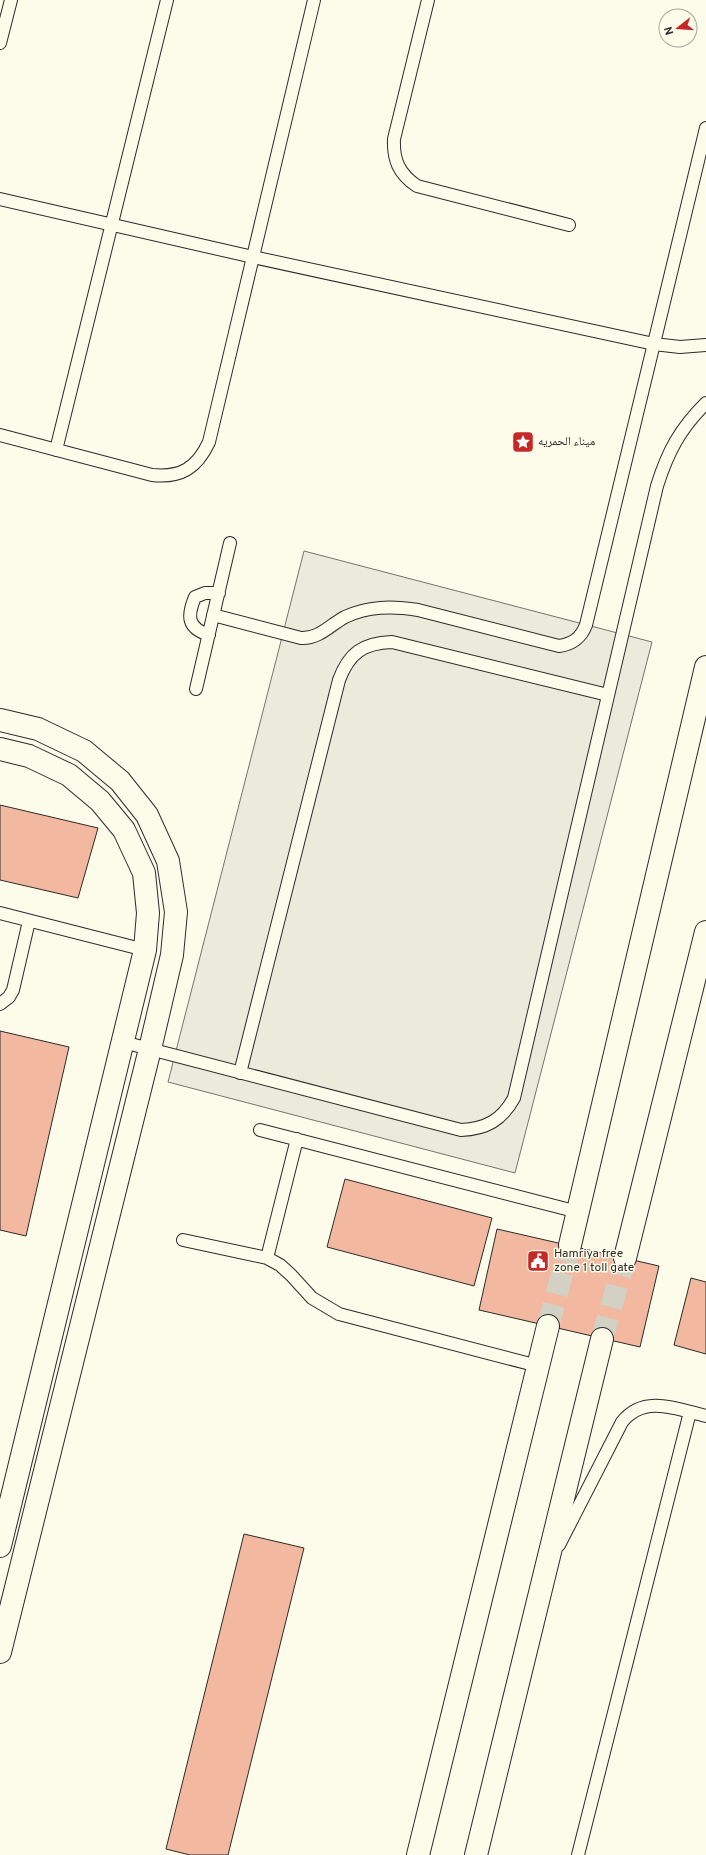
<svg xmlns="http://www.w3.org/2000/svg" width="706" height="1855" viewBox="0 0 706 1855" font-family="Overpass,'Noto Naskh Arabic',sans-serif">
  <rect width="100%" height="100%" fill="#fdfbea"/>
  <path fill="#eceadb" stroke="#74746e" d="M304,551l348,91 -137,531 -347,-91z"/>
  <path fill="#f2b8a0" stroke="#2b2b2b" d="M0,805l98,23 -20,70 -78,-18z
    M0,1031l69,16 -43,189 -26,-6z
    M345,1179l147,39 -18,68 -147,-39z
    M497,1229l162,37 -19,81 -161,-37z
    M691,1278l15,4v72l-32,-9z
    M244,1534l60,14 -76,307h-38l-24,-6z"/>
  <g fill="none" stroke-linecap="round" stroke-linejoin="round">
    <path stroke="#d3d1c4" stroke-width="22" stroke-dasharray="22 11" stroke-linecap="butt" d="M548,1326l22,-81
      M602,1339l23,-81"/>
    <g stroke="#2b2b2b" stroke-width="14">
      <path id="lane" d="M428,0l-34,139c-1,21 5,35 23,47l152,39
        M0,43l11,-43
        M0,199l253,58 401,87 26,3 26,-2
        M0,435l152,40c29,3 45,-7 57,-33l105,-442
        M56,450l111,-450
        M213,615l88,23c18,1 29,-13 44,-21 23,-11 47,-11 73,-7l141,36c14,-2 22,-8 27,-21l120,-497
        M209,635c-22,-7 -22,-19 -14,-38l10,-4h14
        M196,689l34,-146
        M0,913l145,37
        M0,1004l9,-7 4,-7 16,-69
        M123,1042l338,88c25,-1 41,-10 53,-32l143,-612c11,-35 23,-57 49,-83
        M240,1073l99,-393c10,-27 24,-37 53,-38l216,53
        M260,1130l318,82
        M183,1240l84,18 13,7 11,10 21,23 27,16 199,52
        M267,1258l30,-119
        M559,1545l63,-123c22,-28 55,-13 84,-6
        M578,1855l112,-443"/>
    </g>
    <g stroke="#2b2b2b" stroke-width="24">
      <path id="secondary" d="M0,720l38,9 46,22 36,30 27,34 21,46 8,51 -4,43 -22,94 -150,603
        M0,749l29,7 40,19 31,26 24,29 20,43 4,40 -3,37 -145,596
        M570,1245l136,-578
        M625,1258l81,-326
        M418,1855l130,-529
        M476,1855l126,-516"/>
    </g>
    <use href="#lane" stroke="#fdfbea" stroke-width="12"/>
    <use href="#secondary" stroke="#fdfbea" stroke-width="22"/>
  </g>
  <defs>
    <g id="sight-square" transform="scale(1.15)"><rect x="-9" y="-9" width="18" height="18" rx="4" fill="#c62828" stroke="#fdfbea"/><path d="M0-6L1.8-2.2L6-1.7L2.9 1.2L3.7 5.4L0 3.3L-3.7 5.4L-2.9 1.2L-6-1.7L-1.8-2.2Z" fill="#fff"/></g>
    <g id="civic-square" transform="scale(1.15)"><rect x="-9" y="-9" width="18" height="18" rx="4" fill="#c62828" stroke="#fdfbea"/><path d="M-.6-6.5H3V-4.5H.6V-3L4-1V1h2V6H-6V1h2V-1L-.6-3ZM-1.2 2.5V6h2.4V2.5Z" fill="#fff"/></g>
  </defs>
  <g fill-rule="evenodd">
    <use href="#sight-square" x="523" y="442"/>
    <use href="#civic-square" x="538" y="1261"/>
  </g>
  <g text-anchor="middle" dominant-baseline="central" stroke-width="3" stroke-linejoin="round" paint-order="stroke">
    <g font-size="12" fill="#2b2b2b" stroke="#fdfbea" text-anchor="start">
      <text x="538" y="442">ميناء الحمريه</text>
      <text x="554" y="1254">Hamriya free<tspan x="554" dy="14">zone 1 toll gate</tspan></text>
    </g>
  </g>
  <g transform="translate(678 28) rotate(253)"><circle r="19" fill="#fdfbea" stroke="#a9a89e"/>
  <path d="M0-3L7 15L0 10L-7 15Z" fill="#c62828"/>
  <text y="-6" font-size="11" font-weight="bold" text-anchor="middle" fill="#2b2b2b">N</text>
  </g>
</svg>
